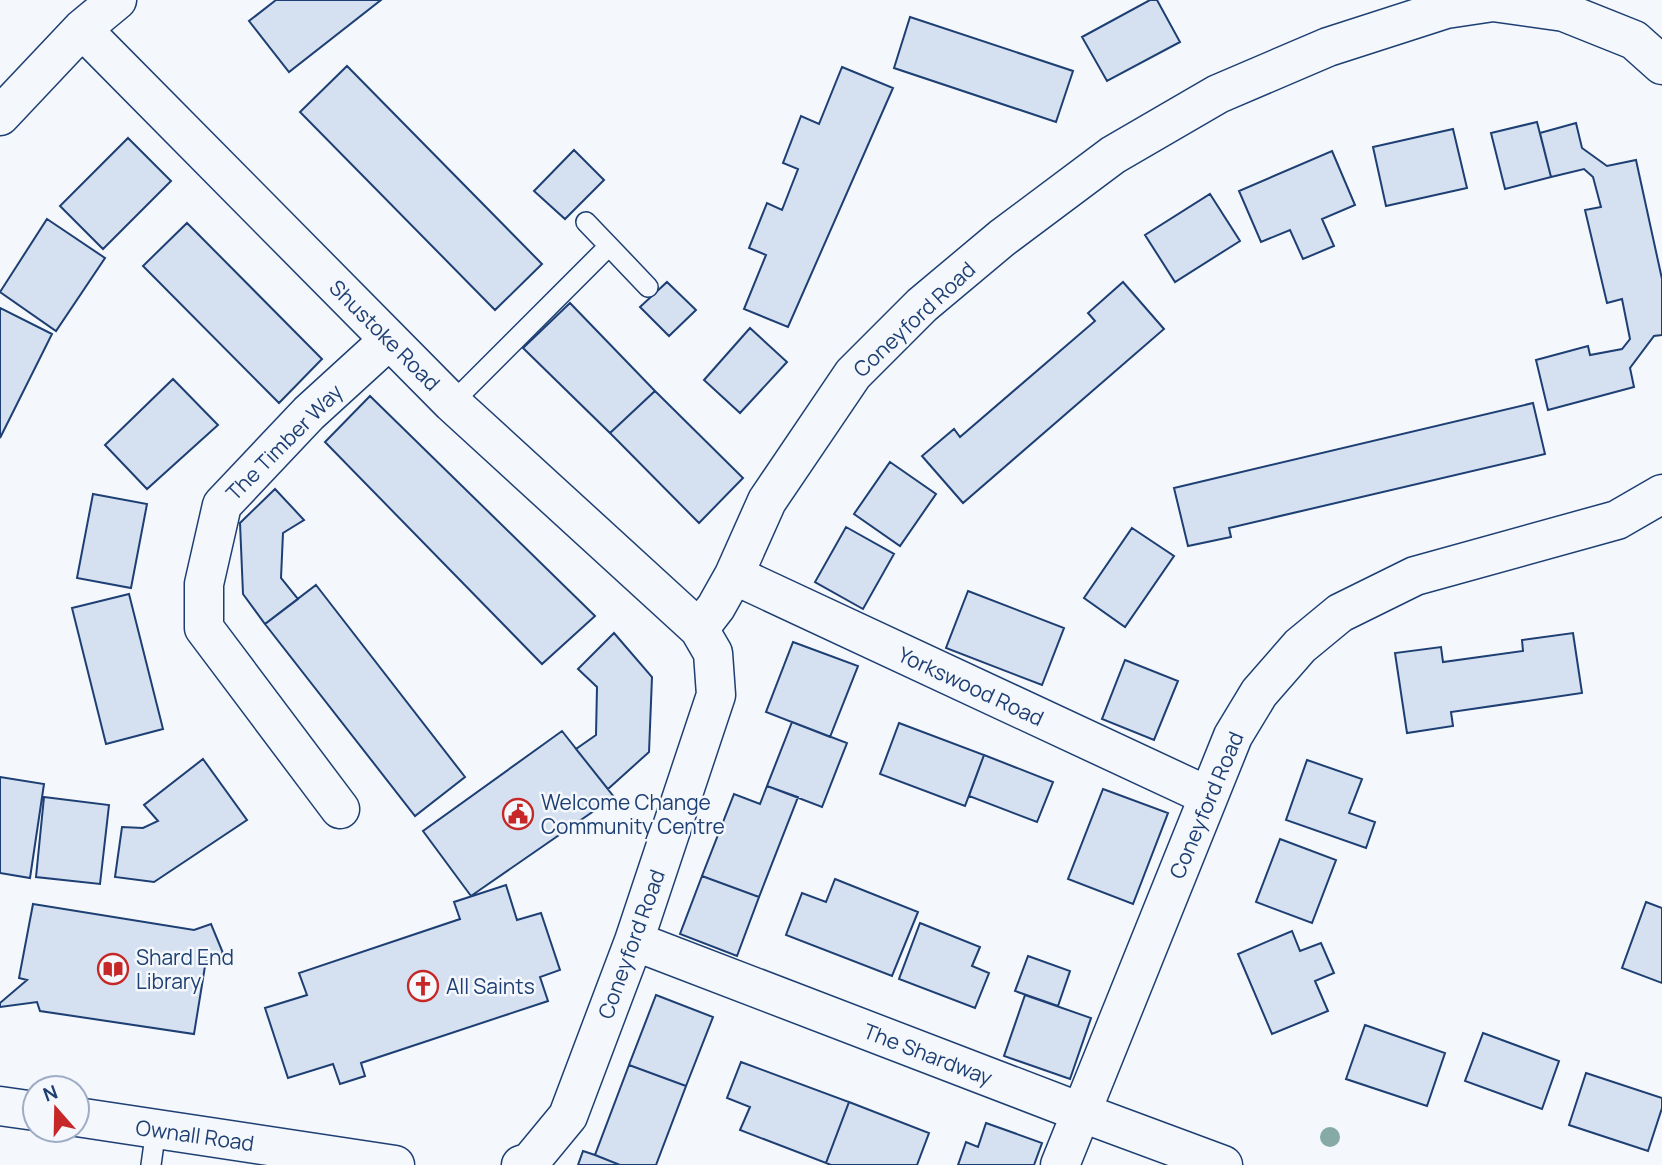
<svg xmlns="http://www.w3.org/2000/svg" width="1662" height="1165" viewBox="0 0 1662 1165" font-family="Manrope,sans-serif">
  <rect width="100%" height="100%" fill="#f4f7fb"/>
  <path fill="#d5e0f0" stroke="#1d3f73" stroke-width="2" d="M276,0h105l-92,72 -40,-51z
    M1150,0h7l23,42 -73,39 -25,-44z
    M910,17l163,54 -17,51 -162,-54z
    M347,66l195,198 -47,46 -195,-198z
    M842,67l51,21 -105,239 -44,-18 22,-54 -17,-7 18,-45 15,7 16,-41 -15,-6 18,-47 18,8z
    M1537,122l14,55 -46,12 -14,-56z
    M1576,123l6,25 25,18 29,-6 26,119v56l-8,1 -24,32 4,19 -86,23 -12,-50 52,-14 2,9 32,-6 8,-10 -8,-40 -15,4 -22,-93 16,-3 -8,-30 -9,-8 -33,8 -11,-44z
    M1453,129l14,59 -81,18 -13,-59z
    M128,138l43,43 -68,68 -43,-43z
    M574,150l30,30 -39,39 -31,-28z
    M1332,151l23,54 -33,14 12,27 -31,13 -13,-29 -29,12 -22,-51z
    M1210,194l30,47 -65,41 -30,-47z
    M47,219l58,39 -49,73 -56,-39z
    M187,223l135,136 -43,44 -136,-137z
    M667,282l29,28 -27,26 -29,-29z
    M1123,282l41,47 -201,174 -41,-47 32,-27 6,8 135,-116 -7,-8z
    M570,303l85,88 -45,42 -87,-85z
    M0,308l52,26 -52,104z
    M750,328l37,34 -47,51 -36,-33z
    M173,379l45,46 -71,64 -42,-44z
    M655,391l88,87 -44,45 -89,-90z
    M370,396l225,220 -53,48 -217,-222z
    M1533,403l12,51 -316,74 2,9 -43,9 -14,-58z
    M890,462l46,32 -36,52 -46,-32z
    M275,489l29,31 -21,13 -2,45 17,21 -33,25 -22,-30 -3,-71z
    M93,494l54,10 -16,84 -54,-10z
    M846,527l48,27 -31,55 -48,-27z
    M1132,528l42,28 -49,71 -41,-29z
    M316,585l149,192 -50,39 -150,-192z
    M968,591l96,37 -22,57 -96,-37z
    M129,594l34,135 -57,15 -34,-136z
    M614,633l38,44 -3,75 -41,37 -32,-40 20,-14 1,-48 -19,-18z
    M1573,633l9,60 -131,19 2,14 -46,7 -12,-80 46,-6 2,15 80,-11 -1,-11z
    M793,642l65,24 -28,71 -64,-25z
    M1125,660l53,21 -24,59 -52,-21z
    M792,722l55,21 -25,64 -55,-21z
    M899,723l85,32 -19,51 -85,-32z
    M562,731l52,66 -143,99 -48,-65z
    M984,755l69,27 -16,40 -68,-26z
    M203,759l44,61 -93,62 -39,-5 7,-50 21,1 15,-7 -14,-16z
    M1307,760l55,19 -13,34 26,9 -9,26 -80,-28z
    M0,777l44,7 -14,94 -30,-5z
    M767,786l31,11 -39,100 -57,-21 32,-82 26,10z
    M1103,789l65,24 -35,91 -65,-25z
    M44,797l65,8 -9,79 -64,-7z
    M1280,839l56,21 -24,63 -56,-21z
    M702,876l57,21 -22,59 -57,-22z
    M835,879l83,33 -26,64 -106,-41 16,-42 24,9z
    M506,885l11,35 24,-7 19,57 -20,7 8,24 -187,62 4,13 -25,8 -7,-20 -45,14 -23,-70 42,-13 -8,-22 161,-54 -6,-17z
    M1646,902l16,6v75l-40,-15z
    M33,904l161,26 17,-6 12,29 -17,7 -12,74 -154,-23 -3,-9 -37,5v-4l27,-23 -8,-2z
    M920,923l60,24 -8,19 17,7 -14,35 -76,-29z
    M1292,931l8,20 21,-8 13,30 -19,8 13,30 -56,23 -34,-80z
    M1028,956l42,15 -12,35 -43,-15z
    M656,995l57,22 -27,69 -57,-21z
    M1025,995l66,23 -21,61 -66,-23z
    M1365,1025l80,28 -18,53 -81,-27z
    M1483,1033l76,28 -17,48 -77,-28z
    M741,1062l108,40 -23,61 -86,-33 10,-23 -23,-9z
    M629,1065l57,21 -30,79h-36l-25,-10z
    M1586,1073l76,25v10l-14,43 -79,-26z
    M849,1102l80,31 -12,32h-86l-5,-2z
    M986,1123l56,20 -8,22h-76l8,-23 12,5z
    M583,1151l12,4 25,10h-42z"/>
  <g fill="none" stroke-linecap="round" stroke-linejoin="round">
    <g stroke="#1d3f73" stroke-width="22">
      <path id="lane" d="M586,222l23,24
        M452,403l157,-157 39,41
        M151,1165l5,-36"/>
    </g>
    <g stroke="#1d3f73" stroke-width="41">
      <path id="street" d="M82,29l370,374 247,226
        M0,116l82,-87 35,-29
        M734,575l474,221
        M340,809l-136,-181v-44l18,-79 87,-92 80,-73
        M634,941l446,171 143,53
        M0,1106l35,5
        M77,1117l318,48
        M521,1165l9,-3 38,-46 66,-175 82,-246 -3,-42 -14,-24 17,-22 18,-32 33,-74 86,-127 69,-69 80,-67 111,-83 105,-61 110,-47 118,-38 47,-7 71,10 70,28 28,25
        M1060,1165l173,-429 26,-43 41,-47 40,-33 75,-37 202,-56 45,-26"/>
    </g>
    <use href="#lane" stroke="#f4f7fb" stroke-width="19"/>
    <use href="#street" stroke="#f4f7fb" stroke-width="38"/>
  </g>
  <circle fill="#86aba6" cx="1330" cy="1137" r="10"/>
  <defs>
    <g id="civic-ring" transform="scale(1.575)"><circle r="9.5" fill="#f4f7fb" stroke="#c62828" stroke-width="1.5"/><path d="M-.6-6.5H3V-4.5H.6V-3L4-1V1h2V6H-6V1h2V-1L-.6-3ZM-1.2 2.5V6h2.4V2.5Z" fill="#c62828"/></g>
    <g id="library-ring" transform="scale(1.575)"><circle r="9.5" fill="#f4f7fb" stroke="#c62828" stroke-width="1.5"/><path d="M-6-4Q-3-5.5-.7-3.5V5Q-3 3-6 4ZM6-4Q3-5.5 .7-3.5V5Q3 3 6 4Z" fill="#c62828"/></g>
    <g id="church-ring" transform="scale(1.575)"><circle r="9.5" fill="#f4f7fb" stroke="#c62828" stroke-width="1.5"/><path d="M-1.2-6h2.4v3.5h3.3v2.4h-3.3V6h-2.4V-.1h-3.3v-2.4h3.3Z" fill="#c62828"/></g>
  </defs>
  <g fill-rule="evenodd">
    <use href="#civic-ring" x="518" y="814"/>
    <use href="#library-ring" x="113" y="969"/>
    <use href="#church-ring" x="423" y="986"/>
  </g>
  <g text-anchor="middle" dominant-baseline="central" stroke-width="5" stroke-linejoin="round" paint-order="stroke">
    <g font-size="21" fill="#1d3f73" stroke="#f4f7fb">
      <text transform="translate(914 319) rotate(-43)">Coneyford Road</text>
      <text transform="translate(385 335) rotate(45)">Shustoke Road</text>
      <text transform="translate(284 442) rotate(-45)">The Timber Way</text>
      <text transform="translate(971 686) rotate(25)">Yorkswood Road</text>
      <text transform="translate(1206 805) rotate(-67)">Coneyford Road</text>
      <text transform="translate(631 944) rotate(-70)">Coneyford Road</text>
      <text transform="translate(928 1054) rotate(21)">The Shardway</text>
      <text transform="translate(195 1135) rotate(8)">Ownall Road</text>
    </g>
    <g font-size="21" fill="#1d3f73" stroke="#f4f7fb" text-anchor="start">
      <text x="541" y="802">Welcome Change<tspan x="541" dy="24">Community Centre</tspan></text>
      <text x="136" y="957">Shard End<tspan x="136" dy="24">Library</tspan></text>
      <text x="446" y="986">All Saints</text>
    </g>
  </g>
  <g transform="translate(56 1109) rotate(340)"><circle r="33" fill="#f4f7fb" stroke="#9eadc5" stroke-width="2"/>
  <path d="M0-5L12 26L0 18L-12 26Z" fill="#c62828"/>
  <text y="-10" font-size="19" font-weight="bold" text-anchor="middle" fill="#1d3f73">N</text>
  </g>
</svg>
